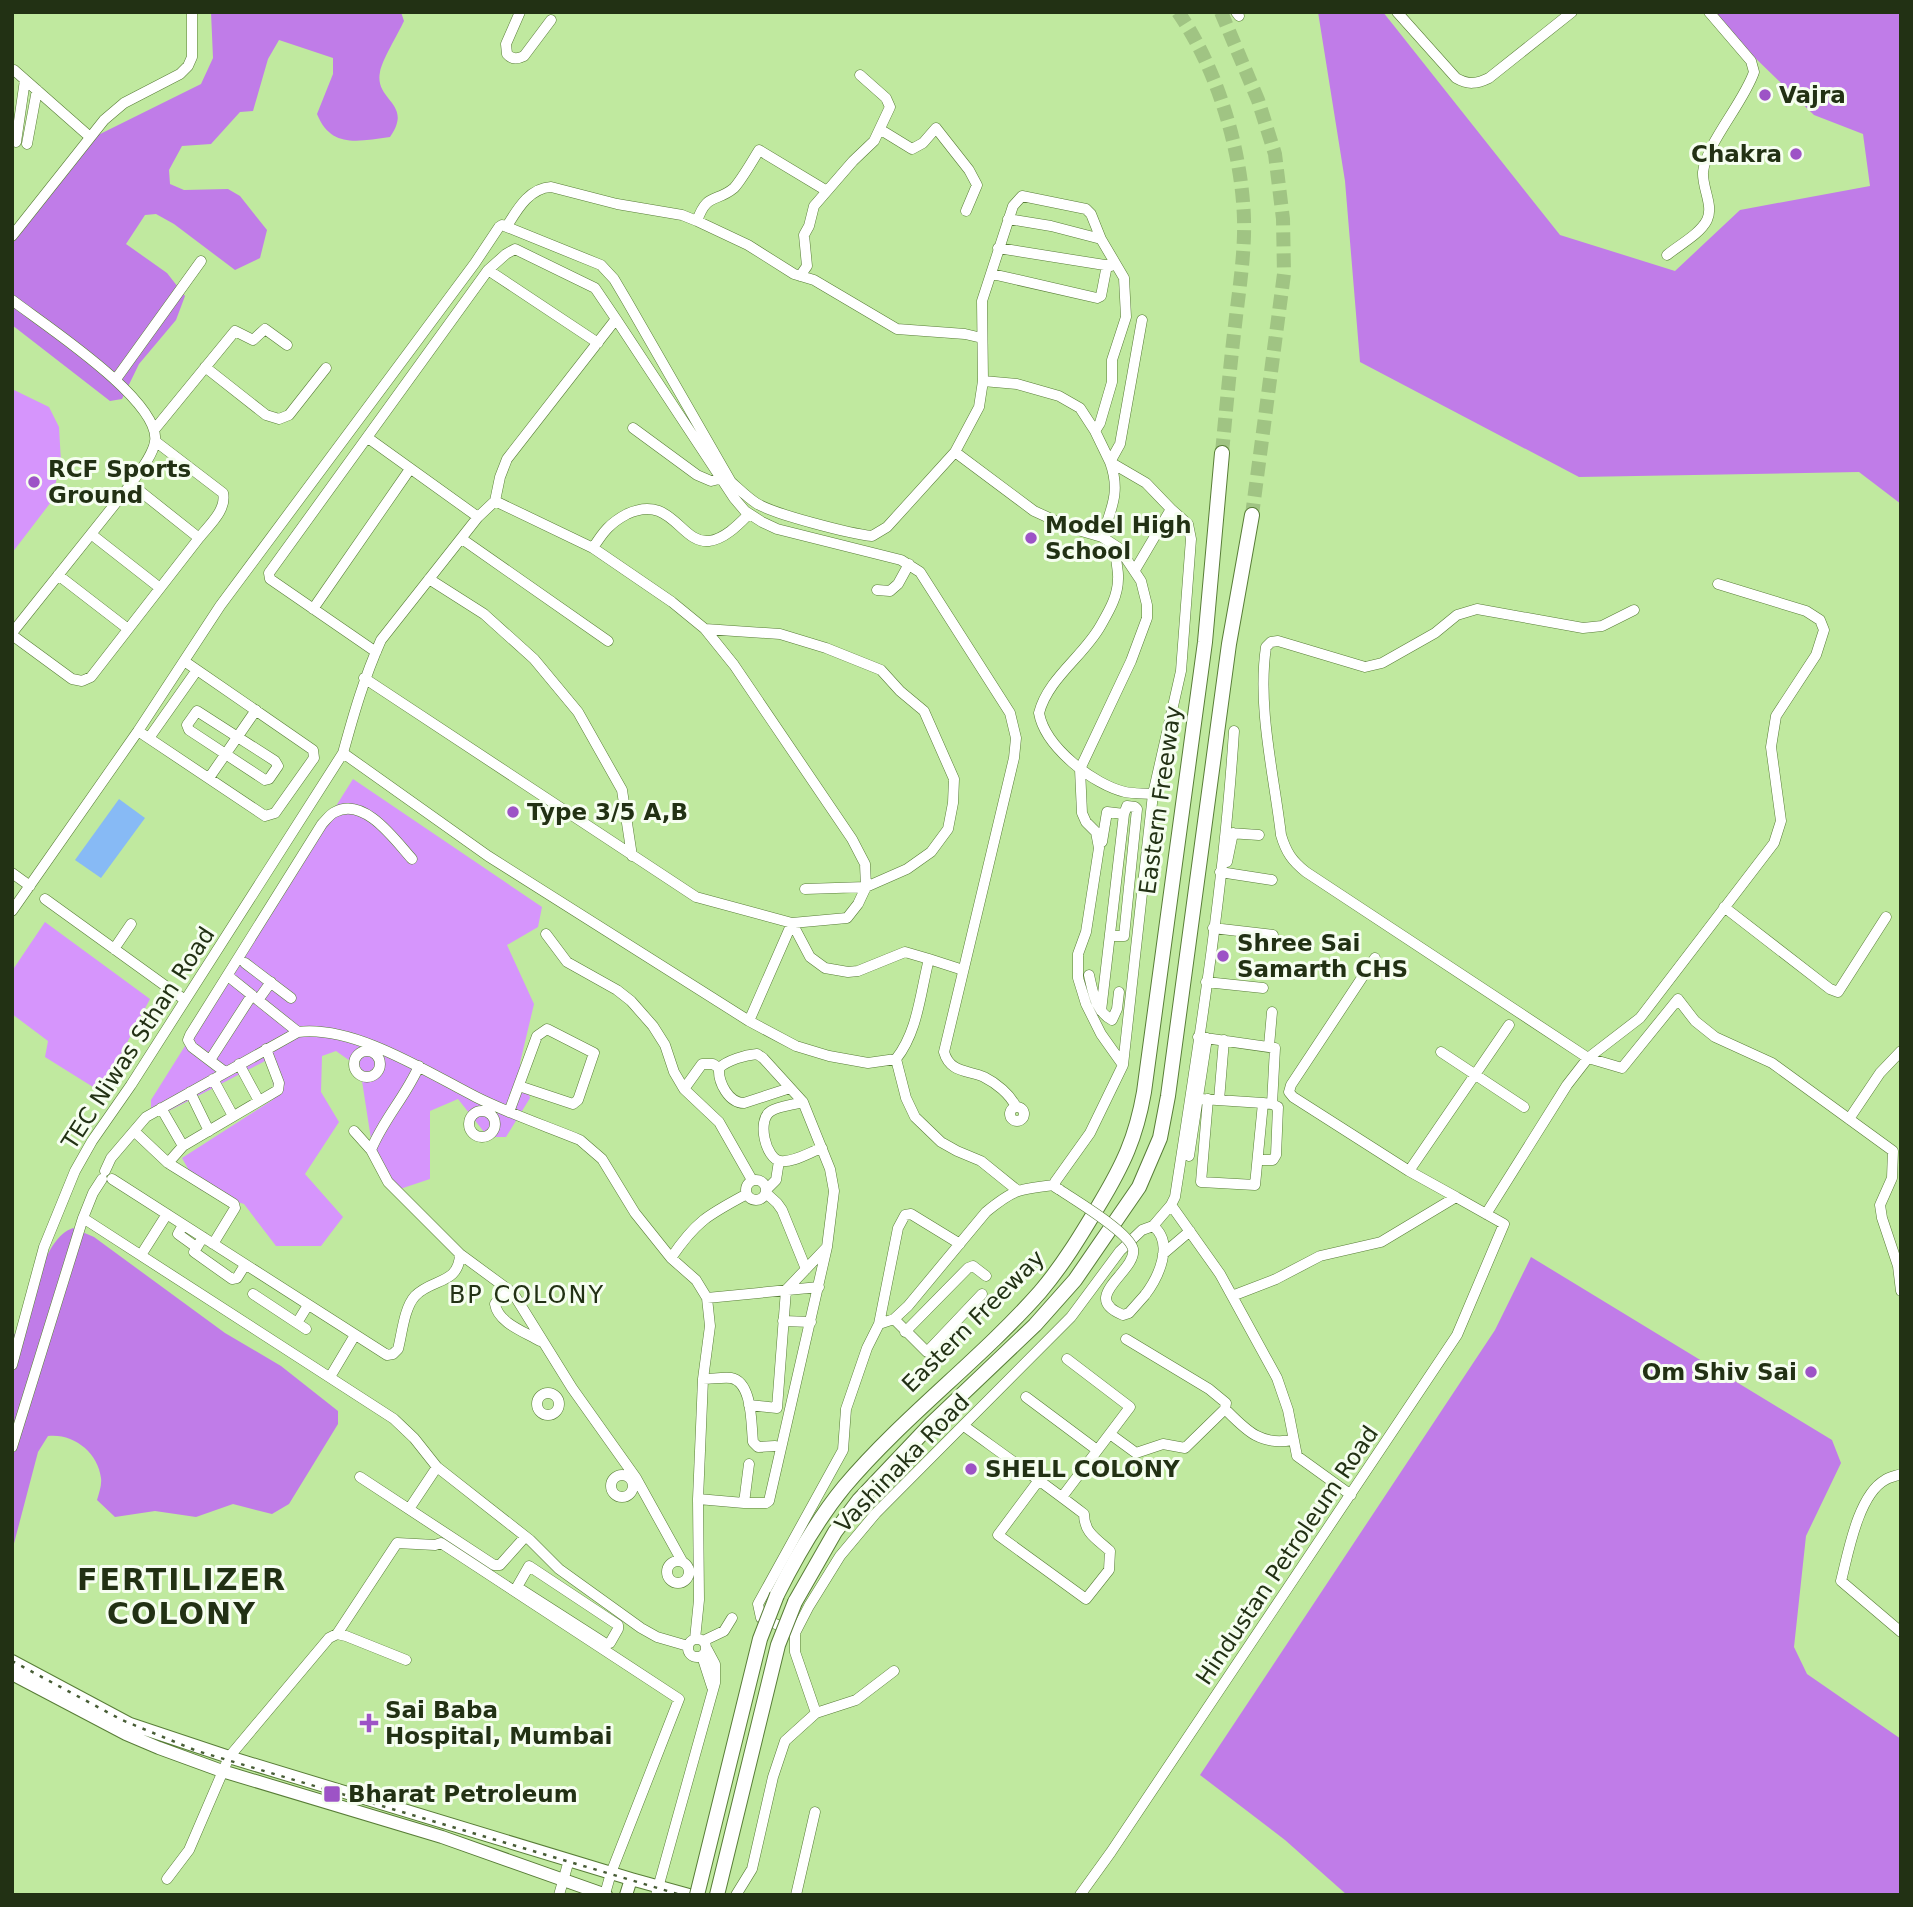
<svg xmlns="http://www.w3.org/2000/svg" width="1913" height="1907" viewBox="0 0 1913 1907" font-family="'DejaVu Sans',sans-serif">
  <rect width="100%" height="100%" fill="#c0e99f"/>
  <path fill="#d695fc" d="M12,389l37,18 10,20 2,35 -10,40 -39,51z
    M353,779l189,128 -4,20 -31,18 27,59 -14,59 10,35 -24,39h-18l-30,-38 -28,12v68l-30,10 -25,-24 -15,-97 -24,-17 -14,5 -1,36 18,30 -34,52 38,43 -22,29h-45l-32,-42 -44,-14 -18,-32 92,-59 -3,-41 -106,55h-14v-13z
    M45,922l105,77 -49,93 -56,-35 3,-16 -36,-27v-43z"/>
  <path fill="#c07ce8" d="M211,12h190l3,9c-6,13 -22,39 -24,51 -6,29 34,31 10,65 -31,4 -59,12 -73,-23l16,-40v-16l-54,-18 -11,19 -15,52 -13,1 -29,32 -29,2 -13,24 1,14 14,6 44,-1 12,7 27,34 -7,28 -25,12 -61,-46 -18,-10 -11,1 -19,29 41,29 18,23 -9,24 -37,44 -17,35 -12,2 -98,-76v-86l80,-101 109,-54 12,-26z
    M1318,12h65l177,223 115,36 65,-61 130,-24 -7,-52 -49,-19 -66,-64 -33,-39h186v492l-42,-32 -280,5 -219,-115 -15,-181z
    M73,1228l21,9 131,96 56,33 57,45v13l-49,80 -17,10 -39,-10 -37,13 -41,-6 -40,6 -18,-17c2,-7 5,-15 4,-22 -3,-26 -28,-45 -53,-42l-10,16 -26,99v-213c4,-6 9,-13 12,-19 11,-25 20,-81 49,-91z
    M1531,1257l301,183 9,23 -35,73 -12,111 13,27 94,65v156h-554l-62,-55 -85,-65 295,-445z"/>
  <path fill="#87baf5" d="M119,799l26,19 -44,60 -26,-18z"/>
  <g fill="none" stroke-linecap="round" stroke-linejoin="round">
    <path stroke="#a0c483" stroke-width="14" stroke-dasharray="14 7" stroke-linecap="butt" d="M1178,12c39,56 64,139 66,207 1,35 -5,71 -9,106 -5,42 -9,85 -13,128
      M1221,12l37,88 17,54 8,65 1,55 -32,241"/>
    <g stroke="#587d37" stroke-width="11">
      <path id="minor" d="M520,12l-14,32 1,10c5,6 11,5 17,2l27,-36
        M1236,12l3,4
        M1397,12l59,66c12,7 21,6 33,0l83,-66
        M14,70l76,67
        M881,130l31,19 11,-6 13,-15 33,42 8,15 -11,26
        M16,142l9,-62
        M27,144l10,-54
        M1008,219l43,7 50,13
        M697,221c10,-29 19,-18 37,-33 8,-9 19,-28 25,-38l68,41
        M507,226c10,-16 22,-38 44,-39l66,17 65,11 15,6 51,24 46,29 20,6 83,49 68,5 17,4
        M12,236l92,-116 20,-17 56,-29 8,-8 4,-9v-45
        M998,248l113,18
        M1667,255c12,-10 33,-21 40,-35 7,-14 -5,-32 -4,-48 3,-28 41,-70 51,-100l-3,-11 -42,-49
        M488,270l110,73
        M992,274l105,24 4,-2 6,-31
        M800,276l7,-10 -3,-31 5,-9 5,-20 39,-45 21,-20 16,-34 -4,-9 -26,-23
        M12,300c31,24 150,101 143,142 -3,15 -16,30 -24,42l-119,149
        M616,319l118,179 11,13 17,11 15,7 124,31 19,12 90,141 6,25 -2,20 -70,294c6,21 24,18 40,25 12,6 26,17 32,30
        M205,367l61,48 13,4 10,-4 37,-47
        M116,379l85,-118
        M983,381l34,3 42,12 21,12 15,23 15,31 36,21 25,26 -36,61
        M633,428l64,47 14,6 8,-2
        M154,430l81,-99 18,9 12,-11 22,16
        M368,438l110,79
        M155,441l68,52c4,17 -14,32 -24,45
        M955,452l79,59 37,17 31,9 17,11 22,33 6,24v13l-16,43 -51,108 2,44 4,9 10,10 3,16 -13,84 -8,22v24l8,26 15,30 22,31
        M495,501l98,47 79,54 33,27 29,36 118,174 13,25 1,23 -61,2
        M91,534l69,54
        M1102,537c9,-28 19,-45 8,-75l10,-18 22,-124
        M462,539l146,102
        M593,548c10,-16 17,-25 34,-34 45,-21 53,30 82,27 16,-2 30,-17 40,-27
        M1119,548c-6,10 0,20 -1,31 0,17 -9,32 -17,46 -17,31 -53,53 -62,88 6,34 55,72 86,79 9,2 19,1 28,2
        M58,575l70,54
        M429,579l55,35 50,45 44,53 44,78 10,66
        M877,590l13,1 8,-7 11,-20
        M313,609l97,-140
        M1634,610l-32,16 -19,2 -106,-19 -20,6 -22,18 -53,30 -17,4 -87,-26 -7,1 -5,5c-9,60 8,128 15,188 5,17 11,26 25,37l282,186 34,10 56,-69 17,22 20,16 57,26 121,88 -1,27 -12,27 2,13 16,48 3,25
        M12,635l60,44 10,2 9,-4 108,-139 -68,-54
        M376,652l-106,-73 -1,-6 219,-303 18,-16 9,-5 80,39 21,31 -109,140 -7,18 -5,24 -17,16 -97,123c-17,38 -27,73 -38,113l145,103 261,165 47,25 33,10 39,7 28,-4c22,-28 24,-65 33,-100l34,11
        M364,678l332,219 96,26 55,-5 11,-14 8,-17 41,-18 24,-17 17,-23 5,-26 1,-24 -30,-68 -24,-20 -19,-21 -55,-22 -46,-14 -75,-5
        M197,711l78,50 3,5 -9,13 -4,1 -76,-50 -2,-5z
        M138,731l127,85 10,-3 39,-55 -1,-8 -129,-89
        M149,738l48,-68
        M209,778l47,-68
        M1229,833l30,2
        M1102,842l5,-30 17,2
        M1227,862l6,-29
        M1220,872l52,8
        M12,873l18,13
        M45,899l140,101
        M1724,907l106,82 8,3 48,-75
        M12,911l126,-180 82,-125 255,-343 24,-36 3,-2 99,40 13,14 13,22 104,181c8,7 16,15 25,21 17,11 95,31 116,33l15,-9 68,-75 24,-45 4,-26 -1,-80 31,-95 9,-10 64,13 5,5 10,25 23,39 2,39 -14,43v22l-12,41 -5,8
        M792,923l18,34 15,11 23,4 10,-1 47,-19 24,7
        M1213,928l60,7
        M546,934l21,28 50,28 14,11 22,25 12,19 9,27 10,17 35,33 33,58
        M114,949l17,-25
        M1375,958l-84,127 -2,7 4,5 116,74 47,26
        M245,963l46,35
        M1089,975c4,17 6,36 23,45l5,-11 2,-17
        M228,976l70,56
        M1206,982l57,6
        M258,1000l13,-18
        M1101,1011l23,-197 3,-8 8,1 2,2 -13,127h-14
        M749,1021l43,-98
        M1198,1037l77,11 -3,56 -9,-1 -8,82 -54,-3 7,-83
        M1269,1046l3,-34
        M354 1064a13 13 0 1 1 26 0a13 13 0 1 1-26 0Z
        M1441,1052l83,55
        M896,1059l10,39 9,19 26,25 16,9 24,10 36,29
        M210,1060l42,-65
        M239,1064l20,37
        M419,1066c-13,30 -36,54 -48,84l17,32 72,72 53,39 59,95 64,90 46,83
        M225,1072l-33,-25 -4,-7 2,-5 132,-211c4,-4 8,-10 13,-12 29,-16 60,28 77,47
        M213,1079l20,37
        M684,1089l18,-25h11l6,4
        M190,1092l19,39
        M1202,1099l61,4
        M1219,1100l5,-60
        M803,1102c-10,3 -24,4 -32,9 -15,9 -5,48 9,50 13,2 30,-9 42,-13
        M1010 1114a7 7 0 1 1 14 0a7 7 0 1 1-14 0Z
        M161,1108l22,38
        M469 1124a13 13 0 1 1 26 0a13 13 0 1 1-26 0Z
        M509,1112l28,-76 10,-7 47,24 -16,47 -5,4 -54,-18
        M1849,1119l31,-46 21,-22
        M134,1131l34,32
        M354,1131l17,19
        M1189,1156l18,-118
        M1258,1160h15l3,-5 2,-48 -6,-3
        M105,1171l6,-13 35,-41 152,-85c56,-7 129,40 178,65 34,17 70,29 104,43l22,19 33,54 36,45 25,22 11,18 3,28 -7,53 -5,120 1,101 -4,39
        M1409,1171l100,-146
        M112,1179l275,176 6,-1 5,-5c4,-15 6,-41 17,-53 17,-18 44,-11 45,-42
        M746 1190a10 10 0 1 1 20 0a10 10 0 1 1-20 0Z
        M766,1190l10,-10 3,-19
        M1060,1190l-5,-3v-5l35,-49 33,-68 30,-271 28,-123 10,-132 -3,-15 -17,-15
        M766,1193l11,10 5,7 24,59
        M1171,1205l49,69 57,104 11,32 9,46 54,39
        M1486,1214l81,-129 21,-27 52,-40 134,-175 7,-22 -10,-74 5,-31 40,-61 8,-25 -4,-10 -14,-9 -88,-27
        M83,1218l311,201 20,19 23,29 93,73 29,29 82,59 16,9 31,9
        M183,1225l-5,9 18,13
        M1153,1226l18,-21 4,-8c24,-155 49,-310 59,-466
        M203,1237l-9,15 38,27 5,-1 8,-13
        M213,1244l22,-36 -1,-4 -66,-41 15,-17 95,-56 1,-7 -13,-34
        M1163,1254l27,-23
        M141,1255l26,-41
        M671,1258c25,-37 37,-43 76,-64
        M513,1293c-9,1 -13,3 -18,11 3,19 30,28 45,37
        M253,1294l53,35
        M707,1298l112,-11
        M894,1319l33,33 55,-58
        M783,1321l28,1
        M297,1323l11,-18
        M879,1324l19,-96 7,-13 6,-1 49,30
        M905,1332l63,-64 5,-2 13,10
        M1126,1339l83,50 17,14 -1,6
        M12,1365l32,-118 31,-76 17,-30 39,-56 212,-332
        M330,1377l25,-42
        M703,1379c9,0 20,-2 28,-1 22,4 20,47 22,64l5,5 17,-1
        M537 1404a11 11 0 1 1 22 0a11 11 0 1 1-22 0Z
        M1026,1397l71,53
        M749,1405l28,3 9,-118 40,-42
        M964,1426c40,29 81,58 120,88 0,19 13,25 26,37l-1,19 -23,29 -88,-64 41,-55
        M1110,1434l26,19 27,-9 22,4 40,-39c21,21 35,37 67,31
        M12,1447l71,-229 10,-25 9,-14
        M1901,1474c-5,2 -12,3 -16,6 -27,15 -37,74 -44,101l60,51
        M611 1486a11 11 0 1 1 22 0a11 11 0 1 1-22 0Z
        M360,1477l134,88h6l25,-28
        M1062,1497l68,-90 -63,-48
        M698,1499l46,4 5,-39
        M744,1503h22l3,-2 58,-254 7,-56 -4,-22 -27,-67 -40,-44 -6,-4c-12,1 -29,6 -38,14 -1,15 10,35 25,35l46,-15
        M409,1509l28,-42
        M667 1572a11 11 0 1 1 22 0a11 11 0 1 1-22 0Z
        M529,1566l89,59v4l-8,14 -4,1 -89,-57z
        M790,1630l-29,-12 -3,-14 85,-154 3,-41 21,-61 12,-24 15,-5 14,-13 78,-94c28,-23 33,-23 69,-27
        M337,1634l60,-91 38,2 6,-2 238,156 -68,174 -6,21
        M688 1648a9 9 0 1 1 18 0a9 9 0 1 1-18 0Z
        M703,1641l21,-10 8,-13
        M702,1656l10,31
        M816,1713l40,-13 38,-29
        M167,1879l22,-29 40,-93 100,-119 8,-4 9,2 60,24
        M559,1895l10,-35
        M656,1895l59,-212v-19l-8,-15
        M736,1895l16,-26 21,-92 12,-36 31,-28 -21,-61v-19l14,-27 31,-50 36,-43 195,-196 49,-66 22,-21 11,-4c22,17 5,52 -8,69
        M796,1895l19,-83
        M1080,1895l31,-43 346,-517 47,-111 -48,-27 -75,45 -61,14 -44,23 -44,17"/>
    </g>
    <g stroke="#587d37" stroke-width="14">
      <path id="major" d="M12,1661l118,63 99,33 402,122 58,16
        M12,1674l114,60 33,14 63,23 220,66 164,58
        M626,1895l5,-16"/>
    </g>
    <g stroke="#587d37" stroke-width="16">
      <path id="highway" d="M777,1595c19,-38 40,-75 67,-108 60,-71 135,-126 196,-195 23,-27 41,-57 59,-87 24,-40 37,-67 45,-113l61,-450 17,-189
        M795,1602l40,-70 24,-32 73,-77 103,-98 40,-45 64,-93 21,-49 8,-42 61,-452 23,-129"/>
    </g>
    <use href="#minor" stroke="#fff" stroke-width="10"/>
    <use href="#major" stroke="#fff" stroke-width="12"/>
    <use href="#highway" stroke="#fff" stroke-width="14"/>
    <path stroke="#475c35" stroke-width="2.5" stroke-dasharray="3.5 7" stroke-linecap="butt" d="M12,1661l110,59 75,31 484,144"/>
    <g stroke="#587d37" stroke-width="11" stroke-linecap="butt">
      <path id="minor-bridge" d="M1060,1190c16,11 69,42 73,59 4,23 -55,48 -10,66l6,-2 16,-18"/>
    </g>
    <g stroke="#587d37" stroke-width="16" stroke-linecap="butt">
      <path id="highway-bridge" d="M697,1895l63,-256 17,-44
        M717,1895l61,-250 17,-43"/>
    </g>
    <use href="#minor-bridge" stroke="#fff" stroke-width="10"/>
    <use href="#highway-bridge" stroke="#fff" stroke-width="14"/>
  </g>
  <g fill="#9d53c6" stroke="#f6fef0" stroke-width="2.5">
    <circle cx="1765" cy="95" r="7"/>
    <circle cx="1796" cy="154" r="7"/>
    <circle cx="34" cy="482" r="7"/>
    <circle cx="1031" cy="538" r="7"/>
    <circle cx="513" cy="812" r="7"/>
    <circle cx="1223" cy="956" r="7"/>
    <circle cx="1811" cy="1372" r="7"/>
    <circle cx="971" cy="1469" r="7"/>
    <path d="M365.5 1712.5h7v7h7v7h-7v7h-7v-7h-7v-7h7z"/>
    <rect x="323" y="1785" width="18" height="18" rx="3.5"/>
  </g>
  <g text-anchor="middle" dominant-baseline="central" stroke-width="6" stroke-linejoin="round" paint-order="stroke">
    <g font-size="23" font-weight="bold" fill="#223114" stroke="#f6fef0" text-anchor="start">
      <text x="1779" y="95">Vajra</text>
      <text x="1782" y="154" text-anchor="end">Chakra</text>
      <text x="48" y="469">RCF Sports<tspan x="48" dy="26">Ground</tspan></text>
      <text x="1045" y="525">Model High<tspan x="1045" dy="26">School</tspan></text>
      <text x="527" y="812">Type 3/5 A,B</text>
      <text x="1237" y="943">Shree Sai<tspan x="1237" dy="26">Samarth CHS</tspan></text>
      <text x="1797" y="1372" text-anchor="end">Om Shiv Sai</text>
      <text x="985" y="1469">SHELL COLONY</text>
      <text x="385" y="1710">Sai Baba<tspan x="385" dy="26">Hospital, Mumbai</tspan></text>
      <text x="348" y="1794">Bharat Petroleum</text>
    </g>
    <g font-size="23" fill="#223114" stroke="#f6fef0">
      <text transform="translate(1160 800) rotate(-82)">Eastern Freeway</text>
      <text transform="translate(138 1038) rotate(-57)">TEC Niwas Sthan Road</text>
      <text transform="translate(973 1321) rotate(-45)">Eastern Freeway</text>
      <text transform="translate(902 1463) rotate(-46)">Vashinaka Road</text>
      <text transform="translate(1287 1555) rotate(-56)">Hindustan Petroleum Road</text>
    </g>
    <g font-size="24" letter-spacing="2" fill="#223114" stroke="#f6fef0">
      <text x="527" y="1295">BP COLONY</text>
    </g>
    <g font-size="30" font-weight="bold" letter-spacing="2" fill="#223114" stroke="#f6fef0">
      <text x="182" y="1579">FERTILIZER<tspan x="182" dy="34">COLONY</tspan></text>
    </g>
  </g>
  <rect width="1913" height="1907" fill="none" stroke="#223114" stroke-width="28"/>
</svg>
